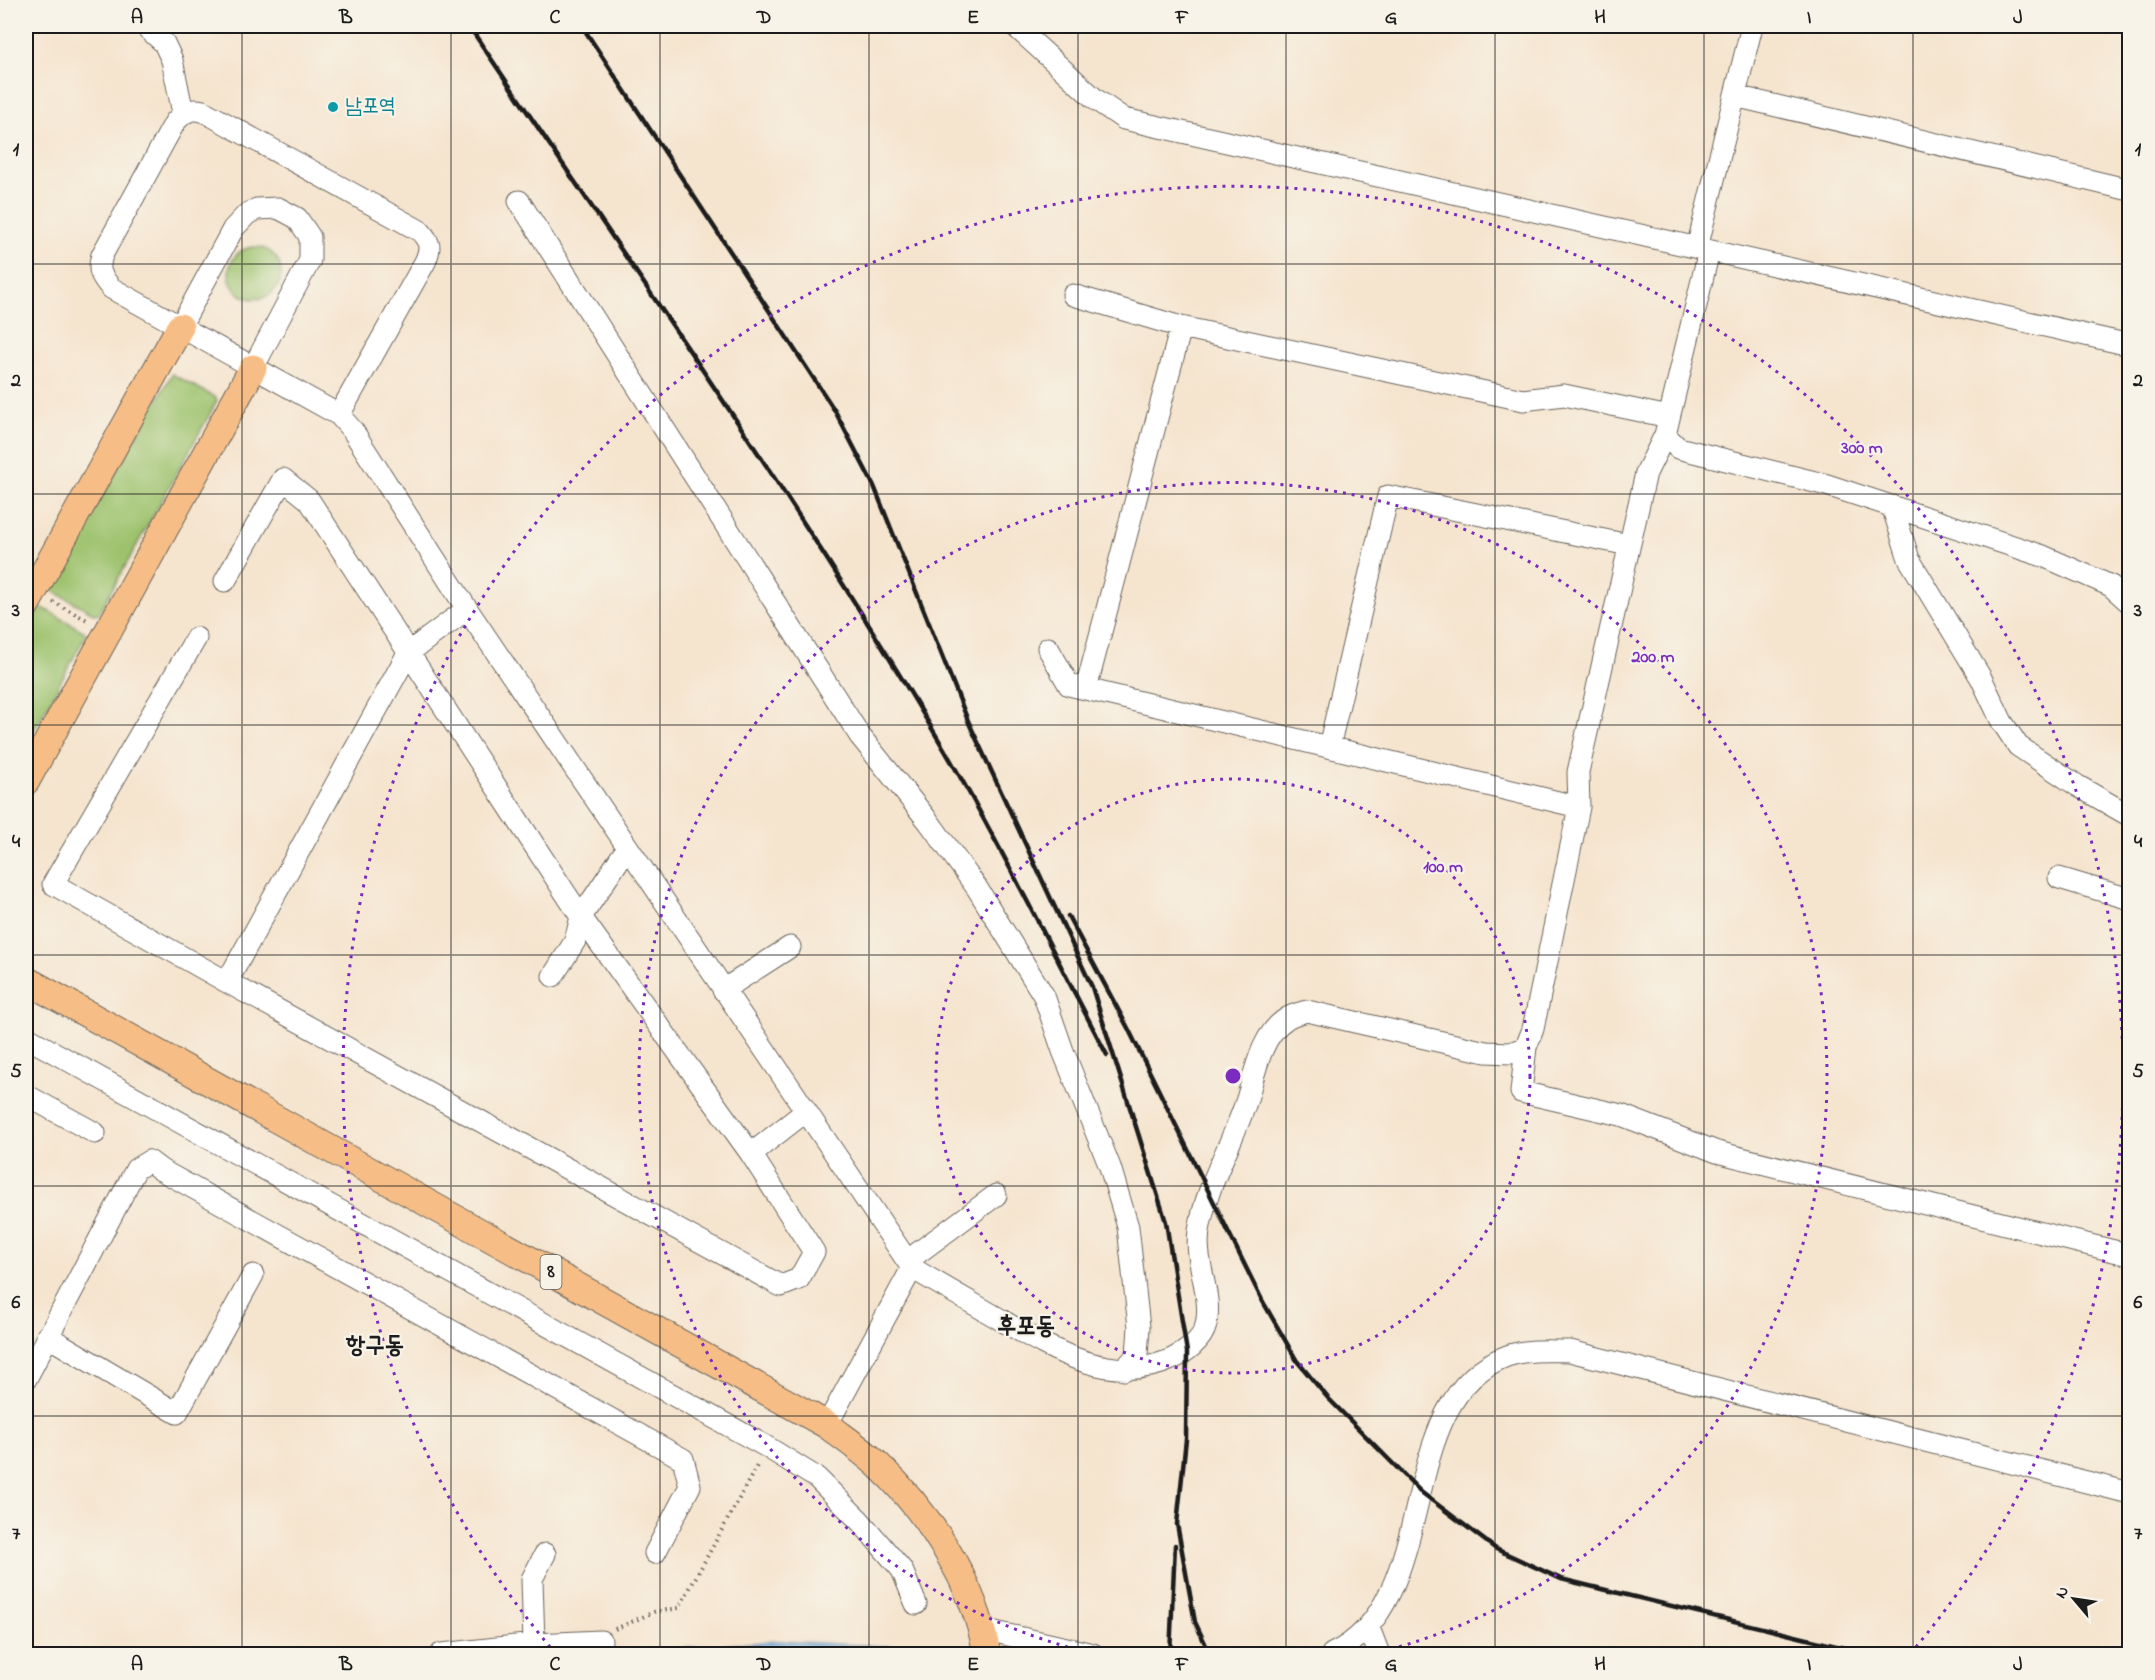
<svg xmlns="http://www.w3.org/2000/svg" width="2155" height="1680" viewBox="0 0 2155 1680" font-family="'Indie Flower','Poor Story',sans-serif">
  <defs>
    <pattern id="water-rules" width="6" height="5" patternUnits="userSpaceOnUse" patternTransform="scale(1.5)"><rect width="6" height="5" fill="#77b5ea"/><path d="M0 2.5h6" fill="none" stroke="#669bc8"/></pattern>
  </defs>
  <rect width="100%" height="100%" fill="#f7f3e8"/>
  <filter id="ink" filterUnits="userSpaceOnUse"><feTurbulence type="fractalNoise" baseFrequency=".0167" numOctaves="2"/><feDisplacementMap in="SourceGraphic" scale="12" xChannelSelector="R" yChannelSelector="G"/><feConvolveMatrix kernelMatrix="1 2 1 2 8 2 1 2 1" color-interpolation-filters="sRGB"/></filter>
  <filter id="wash" filterUnits="userSpaceOnUse"><feTurbulence type="fractalNoise" baseFrequency=".008" numOctaves="4" result="noise"/><feDisplacementMap in="SourceGraphic" scale="24" xChannelSelector="R" yChannelSelector="G"/><feGaussianBlur stdDeviation="1.35" result="paint"/><feColorMatrix in="noise" values="0 0 0 0 0 0 0 0 0 0 0 0 0 0 0 0 0 1.4 0 .05"/><feComposite in="paint" operator="in"/></filter>
  <g filter="url(#wash)">
    <rect width="100%" height="100%" fill="#f5e4ce"/>
    <path fill="#9dc26d" stroke="#5c6f44" stroke-width="1.5" d="M229 273a26 26 0 1 1 52 0a26 26 0 1 1-52 0Z
      M172,374l43,23 2,4 -118,212 -4,1 -42,-23 -2,-5z
      M43,608l42,24 1,3 -60,110v-112l13,-24z"/>
    <path fill="url(#water-rules)" stroke="#4a6883" stroke-width="1.5" d="M779,1641l160,8 1,5h-331z"/>
  </g>
  <g filter="url(#ink)">
    <g fill="none" stroke-linecap="round" stroke-linejoin="round">
      <g stroke="#68625a" stroke-width="23">
        <path id="minor" d="M145,26l19,17 8,17 11,53
          M1015,26l80,73 29,20 1006,226
          M1735,96l395,94
          M519,201l341,535 69,86 48,66 67,108 19,55 47,116 18,60 11,100 -2,28 -13,15
          M1697,248l55,-222
          M1073,295l108,32 342,73 41,-5 105,22
          M180,327l53,-98 14,-15 10,-5 21,-1 19,10 13,19v23l-57,108
          M339,415l86,-153c6,-14 6,-19 -5,-31l-217,-120c-13,-3 -19,1 -28,11l-73,133c-5,16 -1,21 9,33l228,127 14,16 114,178 445,659 -85,157
          M1665,435l13,13 149,37 216,71 68,30 19,17
          M1892,506l17,53 72,119 21,44 16,24 60,40 52,30
          M196,638l-143,246 174,98 554,304 18,-7 15,-27 -63,-98 -170,-237 -272,-417 -26,-21 -58,102
          M1048,648l21,37 510,122
          M1086,689l95,-362
          M1329,747l59,-251 241,49
          M2059,878l71,21
          M553,976l22,-35 6,-24 46,-69
          M227,982l181,-329 59,-44
          M723,990l67,-43
          M26,1037l741,410 50,31 43,43 42,49 14,34
          M1526,1047l-5,45 100,23 96,37 413,103
          M26,1095l69,38
          M751,1154l54,-42
          M907,1261l89,-66
          M912,1268c30,18 60,35 91,53 51,30 109,65 169,38 13,-6 30,-18 34,-34 7,-31 -12,-62 -7,-94 7,-46 34,-88 48,-132 8,-26 14,-64 39,-80 5,-4 14,-6 21,-8l179,41 25,1 15,-6 7,-18 46,-222 -1,-35 68,-299 19,-38 44,-184
          M47,1336l130,77 76,-138
          M26,1379l110,-210 13,-8 12,9 522,289 7,27 -35,67
          M1369,1628l10,26
          M982,1629l111,25
          M534,1644l-2,-65 13,-25
          M441,1654l93,-10 67,-3
          M1332,1654c113,-53 58,-255 175,-298 18,-7 44,-5 63,-5l560,142"/>
      </g>
      <g stroke="#68625a" stroke-width="29">
        <path id="major" d="M26,605l154,-278
          M26,781l227,-413
          M26,980l801,445c17,13 35,25 51,40 52,49 97,119 109,189"/>
      </g>
      <path stroke="#68625a" stroke-width="4" stroke-dasharray="1.5 4.5" stroke-linecap="butt" d="M53,602l36,19
        M615,1629l39,-17 25,-4 79,-144"/>
      <use href="#minor" stroke="#fff" stroke-width="21"/>
      <use href="#major" stroke="#f6be86" stroke-width="27"/>
      <path stroke="#1c1c1c" stroke-width="4.5" d="M469,26c157,233 321,464 465,706 63,105 116,215 173,323
        M582,26l253,385 39,75 95,237 123,264 74,235 21,130 -1,87 -9,85 18,98 15,32
        M1068,916l60,112 134,272 35,61 31,37 93,94 75,57 65,30 308,75
        M1170,1654l5,-109"/>
    </g>
  </g>
  <path fill="none" stroke="#1c1c1c" stroke-width="1.5" stroke-opacity="0.55" d="M242,26v1628M451,26v1628M660,26v1628M869,26v1628M1078,26v1628M1286,26v1628M1495,26v1628M1704,26v1628M1913,26v1628M26,264h2104M26,494h2104M26,725h2104M26,955h2104M26,1186h2104M26,1416h2104"/>
  <g fill="none" stroke="#7b2cbf" stroke-width="3" stroke-dasharray="3 6">
    <circle cx="1233" cy="1076" r="297"/>
    <path d="M1094 1654A594 594 0 1 1 1372 1654"/>
    <path d="M556 1654A890 890 0 1 1 1910 1654"/>
  </g>
  <circle fill="#0f9aa8" stroke="#f7f3e8" stroke-width="2" cx="333" cy="107" r="6"/>
  <g text-anchor="middle" dominant-baseline="central" stroke-width="4.5" stroke-linejoin="round" paint-order="stroke">
    <rect fill="#f7f3e8" stroke="#5e5c59" stroke-width="1.5" x="540.5" y="1255" width="21" height="34" rx="4.5"/>
    <g font-size="20" font-weight="bold" fill="#1c1c1c">
      <text x="551" y="1272">8</text>
    </g>
    <g font-size="21" fill="#0d838f" stroke="#f7f3e8" text-anchor="start">
      <text x="345" y="107">남포역</text>
    </g>
    <g font-size="24" font-weight="bold" fill="#1c1c1c" stroke="#f7f3e8">
      <text x="1026" y="1327">후포동</text>
      <text x="375" y="1346">항구동</text>
    </g>
  </g>
  <circle cx="1233" cy="1076" r="9" fill="#7b2cbf" stroke="#f7f3e8" stroke-width="3"/>
  <g font-size="18" text-anchor="middle" font-weight="bold" fill="#7b2cbf" stroke="#f7f3e8" stroke-width="4.5" stroke-linejoin="round" paint-order="stroke">
    <text x="1862" y="453">300 m</text>
    <text x="1653" y="662">200 m</text>
    <text x="1443" y="872">100 m</text>
  </g>
  <rect width="2155" height="1680" fill="none" stroke="#f7f3e8" stroke-width="66"/>
  <g transform="translate(2074 1599) rotate(299)" stroke="#f7f3e8" stroke-width="4.5" paint-order="stroke">
  <path d="M0-4.5L10 22L0 15L-10 22Z" fill="#1c1c1c"/>
  <text y="-9" font-size="16" font-weight="bold" text-anchor="middle" fill="#1c1c1c">N</text>
  </g>
  <rect x="33" y="33" width="2089" height="1614" fill="none" stroke="#1c1c1c" stroke-width="2"/>
  <g font-size="20" text-anchor="middle" font-weight="bold" fill="#1c1c1c">
    <text x="137" y="23">A</text>
    <text x="346" y="23">B</text>
    <text x="555" y="23">C</text>
    <text x="764" y="23">D</text>
    <text x="973" y="23">E</text>
    <text x="1182" y="23">F</text>
    <text x="1391" y="23">G</text>
    <text x="1600" y="23">H</text>
    <text x="1809" y="23">I</text>
    <text x="2018" y="23">J</text>
    <text x="16" y="155">1</text>
    <text x="2138" y="155">1</text>
    <text x="16" y="386">2</text>
    <text x="2138" y="386">2</text>
    <text x="16" y="616">3</text>
    <text x="2138" y="616">3</text>
    <text x="16" y="847">4</text>
    <text x="2138" y="847">4</text>
    <text x="16" y="1077">5</text>
    <text x="2138" y="1077">5</text>
    <text x="16" y="1308">6</text>
    <text x="2138" y="1308">6</text>
    <text x="16" y="1539">7</text>
    <text x="2138" y="1539">7</text>
    <text x="137" y="1670">A</text>
    <text x="346" y="1670">B</text>
    <text x="555" y="1670">C</text>
    <text x="764" y="1670">D</text>
    <text x="973" y="1670">E</text>
    <text x="1182" y="1670">F</text>
    <text x="1391" y="1670">G</text>
    <text x="1600" y="1670">H</text>
    <text x="1809" y="1670">I</text>
    <text x="2018" y="1670">J</text>
  </g>
</svg>
